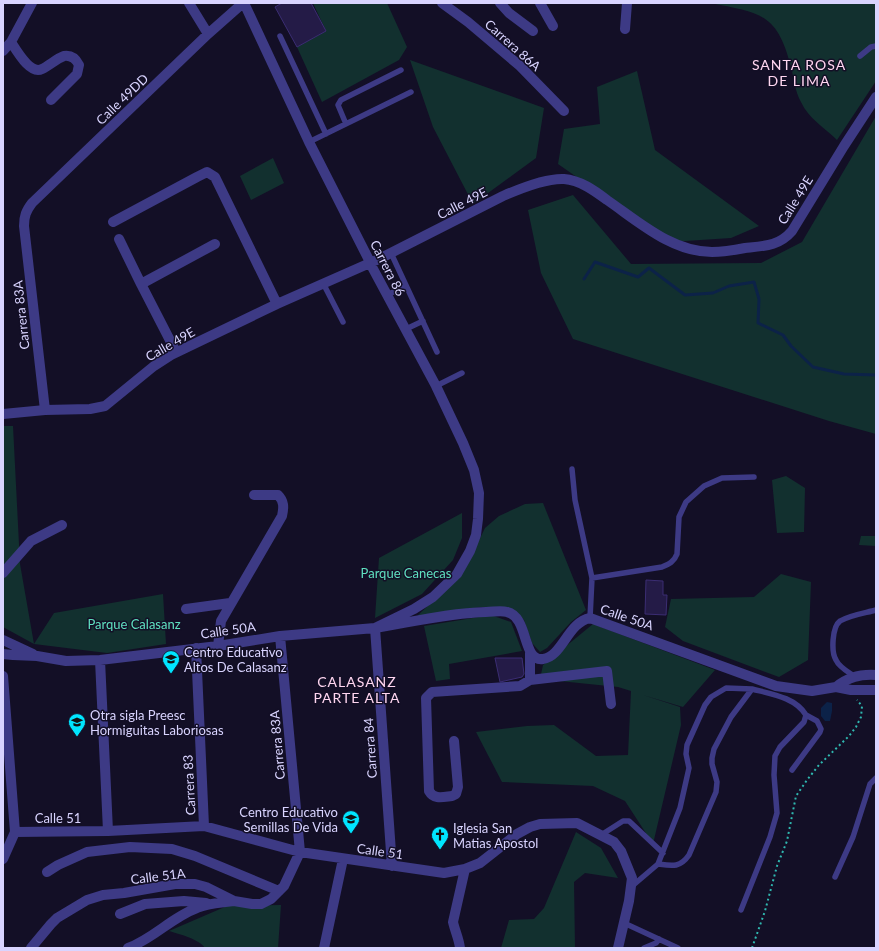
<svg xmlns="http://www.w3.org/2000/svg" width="879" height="951" viewBox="0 0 879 951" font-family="Lato,sans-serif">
  <rect width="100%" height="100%" fill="#130f26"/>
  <path fill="#12302f" d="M313,3h74l20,44 -8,13 -77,42 -25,-55 29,-16z
    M710,3h166v78l-39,59c-12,-12 -29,-22 -36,-38 -6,-10 -7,-24 -10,-35 -14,-55 -31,-54 -81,-64z
    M410,60l134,48 -8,50 -63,46 -40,-77z
    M637,71l18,79 104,76 -28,12 -61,4 -112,-78 6,-35 36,-5 -3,-37z
    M876,116v318l-47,-13 -256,-82 -32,-66 -13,-63 45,-15 58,69 130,-1 41,-21z
    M273,158l11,25 -33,17 -11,-24z
    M3,426h10l7,138 14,80 20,-31 109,-19 3,50 -59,9 -73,-9 -31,-17z
    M786,476l19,12 -1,44 -27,1 -5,-53z
    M543,503l43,107 -15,12 -24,26 -7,4 -8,-9 -8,-23 -10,-10 -33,-3 -64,9 46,-43 22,-45 14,-12 26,-12z
    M462,513v25l-9,22 -31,34 -47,24 4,-60z
    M861,536h15v10l-17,-1z
    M781,574l30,8 -3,78 -29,17 -96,-36 -18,-14 6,-28 83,-2z
    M491,615l20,7 11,29 -73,13 1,15 -14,2 -12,-55z
    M593,624l122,46 -32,37 -40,-12 37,12 1,18 -28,119 -28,-43 -32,-15 -91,-4 -26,-50 51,-6 27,-1 42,31 32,-1 3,-64 -13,-4 -78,-8 3,-14z
    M576,832l25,16 17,30 -33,-5 -11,9 1,66h-74l8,-28 25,-1 10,-11z
    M281,905l-3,43h-73c-6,-9 -26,-14 -36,-17l58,-25z"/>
  <path fill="#0c2248" d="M827,702l5,1v8l-2,10h-5l-4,-5v-8z"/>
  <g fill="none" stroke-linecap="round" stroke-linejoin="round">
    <path stroke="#0c2248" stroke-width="3" d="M584,279l11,-17 43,15 11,-9 36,27 28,-2 16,-7 25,-4 5,17 -1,24 25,12 8,11 22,21 31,7 32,1"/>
  </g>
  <path fill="#241b47" stroke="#3b2d73" d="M282,3h29l15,28 -29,16 -22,-40z
    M646,580l17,1v14h4l-1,20 -21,-1z
    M495,658h27l2,16 -2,3 -22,5z"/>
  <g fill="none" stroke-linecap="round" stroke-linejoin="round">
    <path stroke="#2fb8b0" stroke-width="2" stroke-dasharray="2 3" stroke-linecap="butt" d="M752,948l13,-37 12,-45 10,-25 9,-45 11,-16 12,-15 30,-29 7,-9 5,-10 1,-11 -5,-6"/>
    <path stroke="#3d3a85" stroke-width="5.5" d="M280,36l46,98
      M860,56l11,-9 5,-1
      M346,124l-8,-19 3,-5 60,-30
      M309,142l102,-50
      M391,253l46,99
      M323,283l20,39
      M387,295l19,-9
      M406,329l17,-8
      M436,386l26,-13
      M572,469l3,31 17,78 -2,40
      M592,578l70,-11c7,-3 12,-5 15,-13l2,-37 7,-15 18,-16 18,-8 32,-1
      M854,676c-6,-4 -15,-9 -18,-16 -5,-8 -4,-33 4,-39 10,-6 25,-8 36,-11
      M792,770l28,-38 1,-3 -4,-8 -11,-6
      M601,835l22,-14h6l34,32
      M835,877l18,-40 17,-53 6,-6
      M631,887l27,-23 22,-56 9,-40 -3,-14 1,-9 18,-40 6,-8 15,-9 26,1 -21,28 -17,32 -2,9v6l5,18 -1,10 -27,63c-9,13 -17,11 -31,9
      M741,910l29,-73 7,-24 -3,-38 1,-19 5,-9 24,-25 2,-7c-11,-18 -35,-21 -54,-26
      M624,923l54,25
      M644,948l12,-5 3,-4"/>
    <path stroke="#3d3a85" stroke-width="10" d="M189,3l19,31
      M442,3l26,19 52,44 44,45
      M500,3l9,10 24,18
      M540,3l13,23
      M625,29l2,-26
      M11,42c6,9 19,33 31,27 8,-4 14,-10 22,-13 7,-1 12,3 15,9l-2,9 -26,26
      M3,51l8,-9 21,-39
      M113,222l84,-45 10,-5 8,5 62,127
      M119,239l22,45
      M176,352l-35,-68 74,-40
      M45,410l-21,-184c0,-10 2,-15 8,-23l176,-169 35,-31
      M3,414l42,-4 45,-1 15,-3 49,-40 17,-11 106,-51 102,-45 124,-63c16,-7 43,-18 61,-17 16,1 31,12 43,21 32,22 65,52 105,52 11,0 23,-2 33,-4 20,-2 34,-2 47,-17l52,-85 32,-49
      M3,573l28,-32 31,-16
      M186,609l44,-6
      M3,640l30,14
      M218,646l3,-25 61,-105c2,-9 2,-15 -4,-21h-24
      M196,648l8,178
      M3,654l10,1 24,1 29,5 34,-1 118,-14 62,-10 95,-8 39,-19 19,-12 24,-23 13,-23 6,-16 2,-16 1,-26 -5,-23 -11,-27 -27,-57 -65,-121 -1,-3 -61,-120 -65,-139
      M100,660l8,171
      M3,676l12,156 -12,27
      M530,680l77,-9 4,33
      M836,687c12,-10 24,-13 40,-12
      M454,741l4,46 -2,7 -4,2c-9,1 -18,4 -23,-5l-3,-93 6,-6 88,-6 10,-6v-27
      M15,832l93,-1 96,-5 96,26 144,21 21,-4 15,-6 37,-29 13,-7 10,-3 37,-1 37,19 7,9 11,27 -3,23 -11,47
      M392,866l-17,-238c37,-6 74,-15 111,-16 7,0 15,-2 21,0 22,5 15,50 36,47 19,-2 25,-37 47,-41l186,68 36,5 24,-4 15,3h25
      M47,872l11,-7 29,-13 43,-5 42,2 23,7 84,35
      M120,914l25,-10 39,-3 22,2
      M31,948l20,-24 6,-6 30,-18 16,-5 21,-2 51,-9h20l11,3 28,14 18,3h9l10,-5 13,-13 16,-34 -20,-216
      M128,948c25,-9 44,-31 69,-40 12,-5 24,-5 37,-7
      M324,948l19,-89
      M460,948c-1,-9 -5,-17 -7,-26l12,-53"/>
  </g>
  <defs>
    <g id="school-pin" transform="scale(0.9)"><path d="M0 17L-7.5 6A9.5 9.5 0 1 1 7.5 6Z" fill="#00e5ff" stroke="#130f26"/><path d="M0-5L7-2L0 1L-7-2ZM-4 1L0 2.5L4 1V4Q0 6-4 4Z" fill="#111"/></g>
    <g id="church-pin" transform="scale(0.9)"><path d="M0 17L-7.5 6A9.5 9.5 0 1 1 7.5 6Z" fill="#00e5ff" stroke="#130f26"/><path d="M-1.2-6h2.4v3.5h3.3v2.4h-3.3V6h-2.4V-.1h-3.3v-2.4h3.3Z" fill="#111"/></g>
  </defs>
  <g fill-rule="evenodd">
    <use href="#school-pin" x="171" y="659"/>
    <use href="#school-pin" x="77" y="722"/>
    <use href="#school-pin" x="351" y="819"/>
    <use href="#church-pin" x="440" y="835"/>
  </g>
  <g text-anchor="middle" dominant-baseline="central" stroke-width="3" stroke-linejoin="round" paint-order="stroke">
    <g font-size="13" fill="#d9d4ff" stroke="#130f26">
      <text transform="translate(513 45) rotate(42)">Carrera 86A</text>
      <text transform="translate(122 99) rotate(-44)">Calle 49DD</text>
      <text transform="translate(795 200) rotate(-58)">Calle 49E</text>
      <text transform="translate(462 203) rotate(-27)">Calle 49E</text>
      <text transform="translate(388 268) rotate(63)">Carrera 86</text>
      <text transform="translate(21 315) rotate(-96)">Carrera 83A</text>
      <text transform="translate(170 344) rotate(-30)">Calle 49E</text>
      <text transform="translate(627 617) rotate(19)">Calle 50A</text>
      <text transform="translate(228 630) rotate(-8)">Calle 50A</text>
      <text transform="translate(277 745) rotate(-95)">Carrera 83A</text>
      <text transform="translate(370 748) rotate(-94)">Carrera 84</text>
      <text transform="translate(189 785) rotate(-93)">Carrera 83</text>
      <text x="58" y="818">Calle 51</text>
      <text transform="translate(380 851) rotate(8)">Calle 51</text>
      <text transform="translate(158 876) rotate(-7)">Calle 51A</text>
    </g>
    <g font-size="13" fill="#5fe0c0" stroke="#130f26">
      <text x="406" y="573">Parque Canecas</text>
      <text x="134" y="624">Parque Calasanz</text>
    </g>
    <g font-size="13" fill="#d9d4ff" stroke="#130f26" text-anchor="start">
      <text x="184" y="652">Centro Educativo<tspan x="184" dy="15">Altos De Calasanz</tspan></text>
      <text x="90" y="715">Otra sigla Preesc<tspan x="90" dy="15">Hormiguitas Laboriosas</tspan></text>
      <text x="338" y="812" text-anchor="end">Centro Educativo<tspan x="338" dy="15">Semillas De Vida</tspan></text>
      <text x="453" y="828">Iglesia San<tspan x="453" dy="15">Matias Apostol</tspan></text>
    </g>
    <g font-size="14" letter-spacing="1" fill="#ffd6f0" stroke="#130f26">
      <text x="799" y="64">SANTA ROSA<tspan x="799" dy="16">DE LIMA</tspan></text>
      <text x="357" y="681">CALASANZ<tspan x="357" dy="16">PARTE ALTA</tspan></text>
    </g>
  </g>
  <rect width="879" height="951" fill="none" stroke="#d9d4ff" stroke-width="8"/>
</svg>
